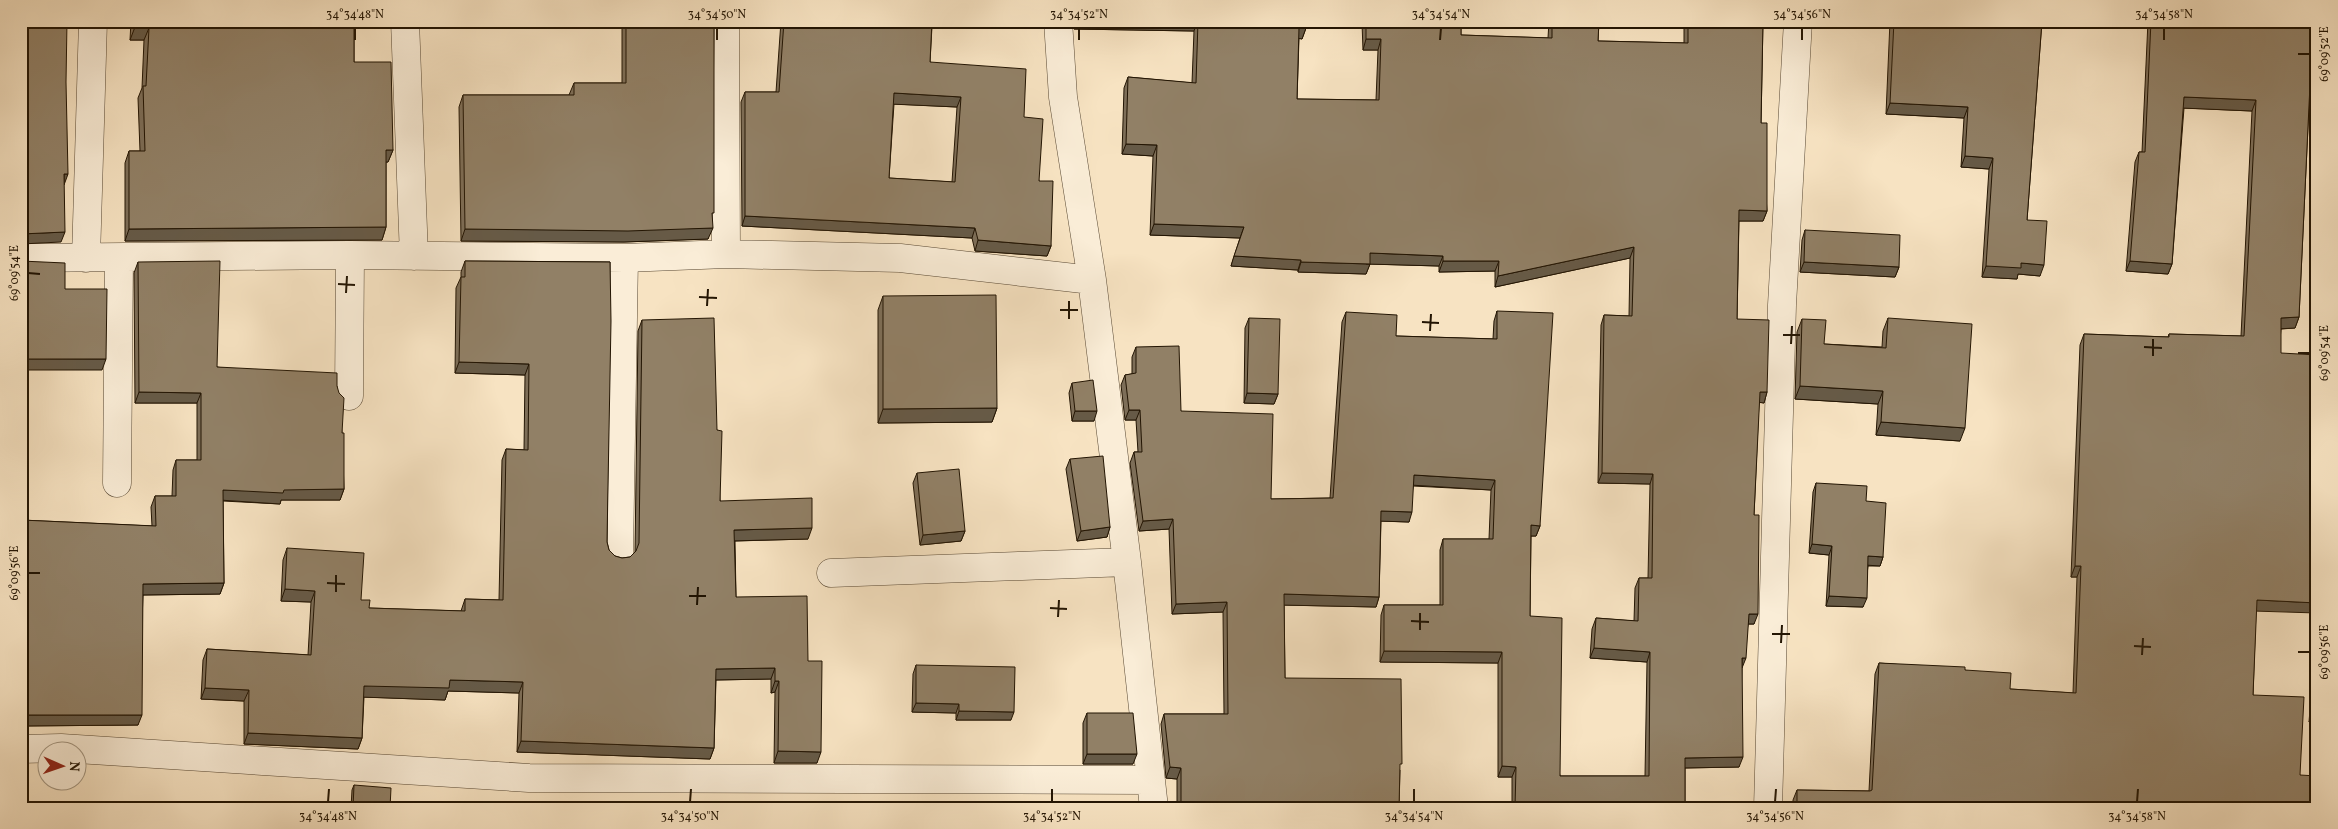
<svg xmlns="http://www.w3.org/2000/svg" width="2338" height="829" font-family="Vollkorn,serif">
  <rect width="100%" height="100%" fill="#f7e3c2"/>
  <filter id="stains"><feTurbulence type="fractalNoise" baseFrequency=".004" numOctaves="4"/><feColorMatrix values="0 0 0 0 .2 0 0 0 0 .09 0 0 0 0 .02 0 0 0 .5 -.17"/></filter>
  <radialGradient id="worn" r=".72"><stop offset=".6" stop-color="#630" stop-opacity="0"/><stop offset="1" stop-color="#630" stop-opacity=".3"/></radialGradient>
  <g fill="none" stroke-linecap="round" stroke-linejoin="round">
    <defs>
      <path id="minor" d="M405,21L414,256
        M725,21L726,254
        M1058,21L1063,97L1092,280L1127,562L1154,808
        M21,258L350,255L624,258L726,254L900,258L1092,280
        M86,258L93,21
        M349,396L350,255
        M117,483L119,258
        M619,554L624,258
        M831,573L1127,562
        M21,749L61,748L529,778L1150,780
        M1768,808L1782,305L1798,21"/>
    </defs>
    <use href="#minor" stroke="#584833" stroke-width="29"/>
    <use href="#minor" stroke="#faedd7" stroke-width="28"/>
  </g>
  <path fill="#7d6e58" stroke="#231503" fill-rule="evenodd" d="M131,21H354V62L393,150L388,162H386V227L382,240L125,241V163L129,151H140L138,98L142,88L144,40H130Z
    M622,21H714L712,219L708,239L624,242L461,241L459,107L463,95H569L574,83H622Z
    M781,21H1045L1043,28L932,26L930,62L1024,117L1039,181L1051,246L1047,256L975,251L972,238L742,226L741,102L745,92H776ZM894,104L957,107L952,182L889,178Z
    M1073,21H1461V35L1548,38L1549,21H1599L1598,41L1684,43V21H1763L1761,123L1767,211L1763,221H1739L1737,319L1767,392L1764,403L1759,402L1754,515V624H1748L1742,667L1739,767L1685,768V808H1512V777H1498V663L1380,662L1381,615L1384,605H1440V550L1443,539H1489L1491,490L1413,486L1409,522L1381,521L1379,597L1376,607L1284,605L1285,678L1400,770L1399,808H1177V779L1166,778L1161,724L1164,714H1224L1223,612L1172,614L1169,529L1139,531L1130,463L1134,452H1138L1136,420H1125L1121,385L1125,375L1132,374V357L1136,347L1181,411L1271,499L1330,498L1342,322L1346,312L1396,336L1493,339L1494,321L1497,311L1540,526L1536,536H1531L1530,616L1560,776H1645L1647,662L1590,658L1592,629L1596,618L1634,621L1635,588L1639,578H1648L1650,484L1598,483L1601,325L1604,315L1629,316L1630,258L1495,287V271L1439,272V266L1370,264L1366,274L1298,272V270L1231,266L1240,238L1150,235L1153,156L1122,154L1124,88L1128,77L1192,83L1194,31L1074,29ZM1306,22L1362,23L1363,50H1378L1376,100L1297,99L1299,38L1302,39L1306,28Z
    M1890,21H2042L2027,220L2040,276L2018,274L2017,279L1982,277L1989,169L1961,167L1964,118L1886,114Z
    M2148,21H2313L2299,317L2295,328L2281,329L2256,611L2253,695L2300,775L2317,808H1793V800L1797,790L1869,791L1875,674L1879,663L1965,670L2010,689L2073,693L2077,577H2071L2080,345L2084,334L2168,337L2169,334L2241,336L2252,111L2184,108L2172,264L2168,274L2126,271L2135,162L2139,152H2142Z
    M1805,230L1899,267L1895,277L1800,272L1802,240Z
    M465,261L610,262L607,542L609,550L615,556L622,558L630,557L635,553L638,331L642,320L717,430L720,501L808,539L735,541L736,597L808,661L817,763H774L775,692L771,693V679L716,680L714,748L710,759L517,752L519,693L448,691L445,700L364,697L362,738L358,749L244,744V701L201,699L203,660L207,649L308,655L311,602L281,601L283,560L287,548L361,600L369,608L461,611L465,599L499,600L502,460L506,449L524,450L525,375L455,373L456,288L461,277V272Z
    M138,262L217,367L337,386L342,433L344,489L340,500H281L280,504L223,501L224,583L220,594L143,595L138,725L21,726V520L152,526L151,507L155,496H172L173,470L176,460H197V403H135L134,273Z
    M883,296L997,408L992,422L878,423V310Z
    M1249,318L1278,394L1274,404L1244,403L1245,328Z
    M1888,318L1960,441L1876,435L1878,404L1795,399L1797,332L1802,319L1824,344L1882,347L1883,331Z
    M1072,383L1094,421H1072L1069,393Z
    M1070,459L1110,527L1107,537L1077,541L1066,469Z
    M917,473L965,531L961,541L920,545L913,483Z
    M1816,483L1866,501L1883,557L1880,566H1868L1863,607L1826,606L1829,555L1809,553L1813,492Z
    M2317,624V723L2309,722Z
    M916,665L1011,720H956V713L912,712L913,674Z
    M1087,713L1133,764H1083V723Z
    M354,785L390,808H351L352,790Z"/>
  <path fill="#665a47" stroke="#231503" d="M930,21H1045L1043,28L928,26Z
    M1077,21H1197L1194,31L1074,29Z
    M1303,21H1363L1362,23L1303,22Z
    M135,27L149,28L144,40H130Z
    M1299,28H1306L1302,39L1295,38Z
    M1366,39H1381L1378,50H1363Z
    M894,93L961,97L957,107L890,104Z
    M2184,97L2256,100L2252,111L2181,108Z
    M1890,103L1968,107L1964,118L1886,114Z
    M1126,144L1157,145L1153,156L1122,154Z
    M386,150H393L388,162H382Z
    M1965,156L1993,158L1989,169L1961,167Z
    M64,174H68L64,185Z
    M1739,210L1767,211L1763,221H1735Z
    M745,216L975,228L972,238L742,226Z
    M1154,224L1244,227L1240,238L1150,235Z
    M386,227L382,240L125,241L129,229Z
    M713,228L708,239L624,242L461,241L465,229Z
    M65,232L61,242L21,244V234Z
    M978,240L1051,246L1047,256L975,251Z
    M1634,247L1630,258L1495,287L1498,276Z
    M1370,253L1443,256L1439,266L1366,264Z
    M1234,256L1301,260L1298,270L1231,266Z
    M1443,261H1499L1495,271L1439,272Z
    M2130,261L2172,264L2168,274L2126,271Z
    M1301,262L1370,264L1366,274L1298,272Z
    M1804,262L1899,267L1895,277L1800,272Z
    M2021,263L2044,265L2040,276L2018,274L2017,279L1982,277L1986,266Z
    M2299,317L2295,328L2277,329L2281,318Z
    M21,359H106L102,370H21Z
    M459,362L529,364L525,375L455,373Z
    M1800,386L1883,391L1878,404L1795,399Z
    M139,392L201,393L197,403H135Z
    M1760,392H1767L1764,403L1756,402Z
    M1247,393L1278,394L1274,404L1244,403Z
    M997,408L992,422L878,423L883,409Z
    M1129,410H1140L1136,420H1125Z
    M1075,411H1097L1094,421H1072Z
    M1881,422L1965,428L1960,441L1876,435Z
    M1602,473L1653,474L1650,484L1598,483Z
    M1414,475L1495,480L1491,490L1410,485Z
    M344,489L340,500H281L280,504L219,500L223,490Z
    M1381,511L1412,512L1409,522L1377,521Z
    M1173,519L1169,529L1139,531L1143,521Z
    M1531,525L1540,526L1536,536H1528Z
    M1110,527L1107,537L1077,541L1081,531Z
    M812,528L808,539L730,541L734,530Z
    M965,531L961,541L920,545L923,535Z
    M1812,544L1832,546L1829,555L1809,553Z
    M1868,556L1883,557L1880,566L1865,565Z
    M2075,566H2081L2077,577H2071Z
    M224,583L220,594L139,595L143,584Z
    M285,589L315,591L311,602L281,601Z
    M1284,594L1379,597L1376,607L1280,605Z
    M1829,596L1867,598L1863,607L1826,606Z
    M2257,600L2317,603V613L2253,611Z
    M1227,602L1223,612L1172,614L1176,604Z
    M1749,614H1758L1754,624H1745Z
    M1594,648L1650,652L1647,662L1590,658Z
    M1384,651L1502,652L1498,663L1380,662Z
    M1742,658H1746L1742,668Z
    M775,668L771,679L712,680L716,669Z
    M450,680L523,682L519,693L448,691L445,700L360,697L364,686Z
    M775,681H779L775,692L771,693Z
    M205,688L249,690L244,701L201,699Z
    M916,703L959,704L956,713L912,712Z
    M959,711L1014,712L1011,720H956Z
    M2313,711L2317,712V723L2309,722Z
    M21,715H142L138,725L21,726Z
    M248,733L362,738L358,749L244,744Z
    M521,741L714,748L710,759L517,752Z
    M778,751L821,752L817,763H774Z
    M1087,754H1137L1133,764H1083Z
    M1743,757L1739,767L1681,768L1685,758Z
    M1502,766L1516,767L1512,777H1498Z
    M1170,767L1181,768L1177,779L1166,778Z"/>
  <path fill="#918066" stroke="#231503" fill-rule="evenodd" d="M21,21H67L66,82L68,174H64L65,232L21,234Z
    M135,21H354V62H391L393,150H386V227L129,229V151H145L143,86H146L149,28L135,27Z
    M626,21H714V213H712L713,228L628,231L465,229L463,95H574V83H626Z
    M784,21H932L930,62L1026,69L1024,117L1043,119L1039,181H1053L1051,246L978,240L975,228L745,216V92H779ZM894,93L961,97L955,182L889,178Z
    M1198,21H1306V28H1299L1297,99L1379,100L1381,39H1366V21H1461V35L1552,38V21H1599L1598,41L1688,43V21H1763L1761,123H1767V211L1739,210L1737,319L1769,320L1767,392H1760L1754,515H1759L1758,614H1749L1746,658H1742L1743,757L1685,758V808H1515L1516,767L1502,766V652L1384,651V605H1443V539H1493L1495,480L1414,475L1412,512L1381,511L1379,597L1284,594L1285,678L1401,679L1402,764H1400L1399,808H1181V768L1170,767L1164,714H1228L1227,602L1176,604L1173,519L1143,521L1134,452H1142L1140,410H1129L1125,375L1136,373V347L1179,346L1181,411L1273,414L1271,499L1333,498L1346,312L1397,315L1396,336L1497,339V311L1553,313L1540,526L1531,525L1530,616L1562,618L1560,776H1649L1650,652L1594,648L1596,618L1638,621L1639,578H1652L1653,474L1602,473L1604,315L1632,316L1634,247L1498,276L1499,261H1443V256L1370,253V264L1301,262V260L1234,256L1244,227L1154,224L1157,145L1126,144L1128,77L1196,83Z
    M1894,21H2042L2027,220L2047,221L2044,265L2021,263V268L1986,266L1993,158L1965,156L1968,107L1890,103Z
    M2151,21H2313L2299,317L2281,318V353L2317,355V603L2257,600L2253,695L2304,697L2300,775L2317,776V808H1797V790L1870,791L1872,790L1879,663L1965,667V670L2011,673L2010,689L2076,693L2081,566H2075L2084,334L2169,337V334L2244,336L2256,100L2184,97L2172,264L2130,261L2139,152H2145Z
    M1805,230L1900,235L1899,267L1804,262Z
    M21,261L65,263V289H107L106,359H21Z
    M220,261L217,367L337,373V386L339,393L344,398L342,433H344V489L284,490L283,493L223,490L224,583L143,584L142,715H21V520L156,526L155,496H176V460H201V393L139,392L138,262Z
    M465,261L610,262L611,321L607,542L609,550L615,556L622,558L630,557L636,551L639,543L642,320L714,318L717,430L722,431L720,501L812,498V528L734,530L736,597L807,596L808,661H822L821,752L778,751L779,681H775V668L716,669L714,748L521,741L523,682L450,680L449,688L364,686L362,738L248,733L249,690L205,688L207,649L311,655L315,591L285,589L287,548L364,553L361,600H370L369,608L465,611V599L503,600L506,449L528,450L529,364L459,362L461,277H465Z
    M996,295L997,408L883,409V296Z
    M1249,318L1280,319L1278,394L1247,393Z
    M1888,318L1972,324L1965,428L1881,422L1883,391L1800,386L1802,319L1826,320L1824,344L1886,348Z
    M1093,380L1097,411H1075L1072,383Z
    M1103,456L1110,527L1081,531L1070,459Z
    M959,469L965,531L923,535L917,473Z
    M1816,483L1867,486L1866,501L1886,503L1883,557L1868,556L1867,598L1829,596L1832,546L1812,544Z
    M2317,664V712L2313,711Z
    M916,665L1015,667L1014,712L959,711V704L916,703Z
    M1087,713H1133L1137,754H1087Z
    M354,785L391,788L390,808H353Z"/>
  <path fill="none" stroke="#231503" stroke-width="2" d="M355,40V28M717,40V28M1079,40V28M1440,40L1441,28M1802,40V28M2164,40V28M2298,54H2310M28,273L40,274M338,284L355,285M346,293L347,276M699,297L717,298M707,306L708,289M1060,310H1078M1069,319V301M1422,322L1439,323M1430,331L1431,314M1783,335H1800M1791,344L1792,326M2144,347L2162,348M2298,353H2310M2153,356V339M28,573H40M327,583L345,584M336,592V575M689,596H706M697,605L698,587M1050,608L1067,609M1058,617L1059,600M1411,621L1429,622M1420,630V613M1772,634H1790M1781,643L1782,625M2134,646L2151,647M2298,652H2310M2142,655L2143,638M328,802L329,789M690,802L691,789M1052,802V789M1414,802V789M1775,802L1776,789M2137,802L2138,789"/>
  <rect width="2338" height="829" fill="none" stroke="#f7e3c2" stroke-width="55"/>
  <g transform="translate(62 766) rotate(92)"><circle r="24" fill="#faedd7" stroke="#a49782"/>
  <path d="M0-4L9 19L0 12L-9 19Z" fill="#8f2418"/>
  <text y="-8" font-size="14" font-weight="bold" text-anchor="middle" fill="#231503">N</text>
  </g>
  <rect x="28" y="28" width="2282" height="774" fill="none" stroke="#231503" stroke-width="2"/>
  <g font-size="12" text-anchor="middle" fill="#231503">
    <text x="355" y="18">34°34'48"N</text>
    <text x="717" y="18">34°34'50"N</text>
    <text x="1079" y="18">34°34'52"N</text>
    <text x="1441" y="18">34°34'54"N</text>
    <text x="1802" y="18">34°34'56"N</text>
    <text x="2164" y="18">34°34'58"N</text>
    <text transform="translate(2324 54) rotate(-90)" y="4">69°09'52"E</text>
    <text transform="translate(14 273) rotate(-90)" y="4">69°09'54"E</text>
    <text transform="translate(2324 353) rotate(-90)" y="4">69°09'54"E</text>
    <text transform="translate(14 573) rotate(-90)" y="4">69°09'56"E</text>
    <text transform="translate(2324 652) rotate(-90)" y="4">69°09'56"E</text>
    <text x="328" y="820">34°34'48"N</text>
    <text x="690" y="820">34°34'50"N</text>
    <text x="1052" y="820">34°34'52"N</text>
    <text x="1414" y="820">34°34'54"N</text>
    <text x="1775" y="820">34°34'56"N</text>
    <text x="2137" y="820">34°34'58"N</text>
  </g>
  <rect width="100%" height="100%" filter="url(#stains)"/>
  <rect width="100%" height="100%" fill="url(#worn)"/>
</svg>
